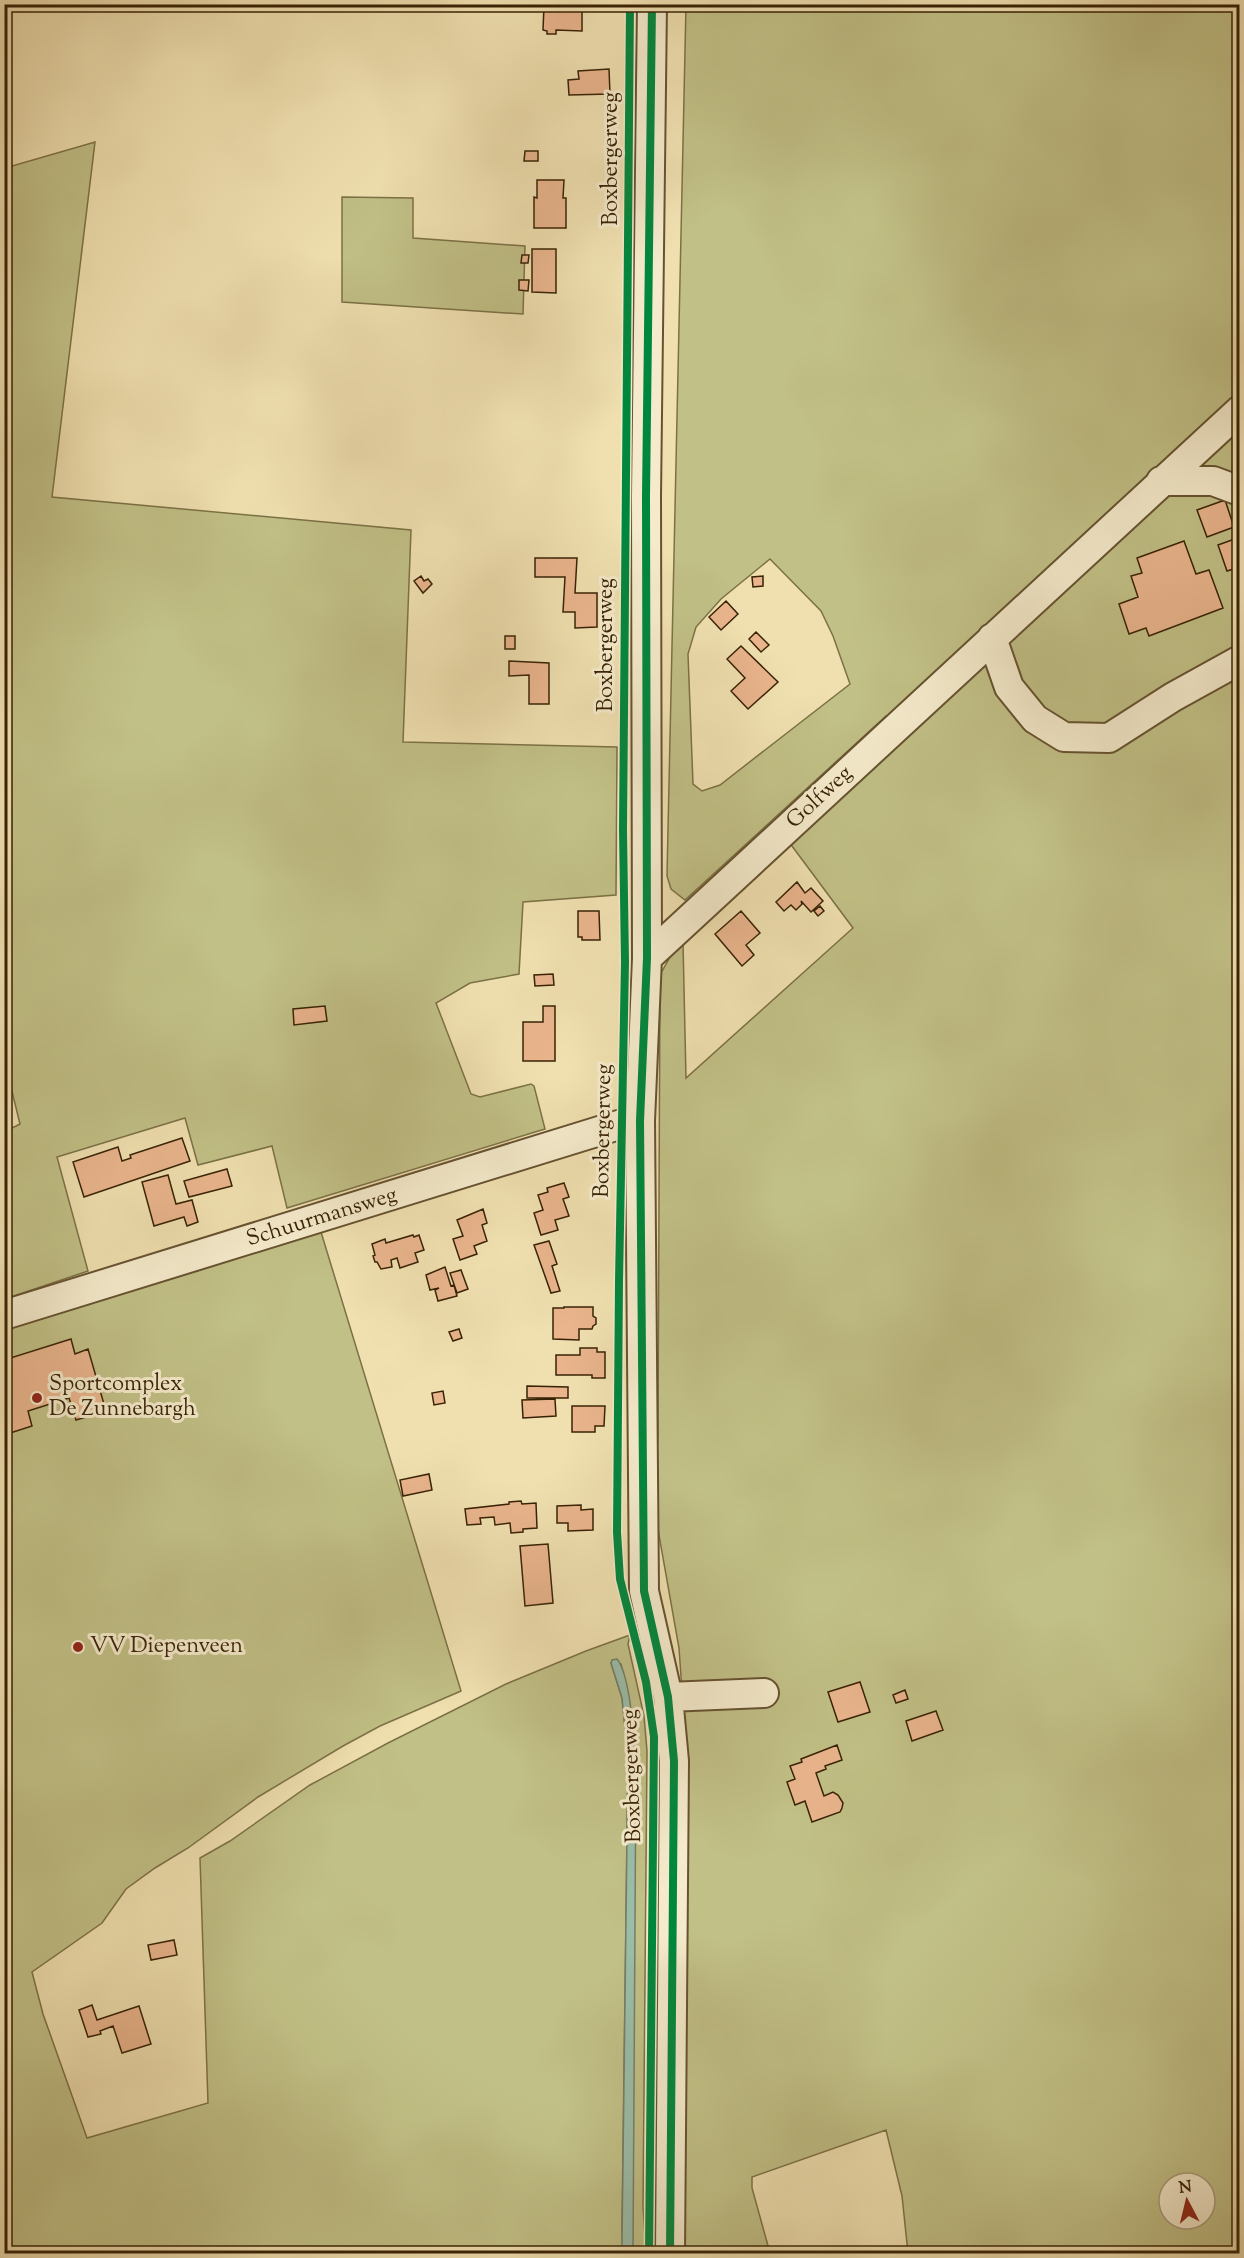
<svg xmlns="http://www.w3.org/2000/svg" width="1244" height="2258" font-family="'Sorts Mill Goudy',serif">
  <rect width="100%" height="100%" fill="#f0e0b0"/>
  <filter id="stains"><feTurbulence type="fractalNoise" baseFrequency=".00333" numOctaves="4"/><feColorMatrix values="0 0 0 0 .2 0 0 0 0 .09 0 0 0 0 .02 0 0 0 .5 -.17"/></filter>
  <radialGradient id="worn" r=".72"><stop offset=".6" stop-color="#630" stop-opacity="0"/><stop offset="1" stop-color="#630" stop-opacity=".3"/></radialGradient>
  <path fill="#c1c086" stroke="#7c7146" stroke-width="1.5" fill-rule="evenodd" d="M686,5H1239V2253H908L902,2196L886,2130L752,2177V2188L770,2253H680L682,1691L679,1648L654,1507L658,1434L660,975L670,957L683,943L686,1078L853,928L789,842L906,734L886,716L685,900L671,889L667,876ZM770,559L821,611L833,636L850,684L720,785L702,791L693,784L688,654L696,627L721,599ZM1169,2183H1205V2219H1169Z
    M95,142L52,497L411,530L403,742L617,747L616,895L523,902L519,974L470,983L436,1003L471,1094L480,1097L531,1084L534,1086L545,1129L287,1208L272,1146L198,1165L185,1118L57,1157L88,1271L5,1299L4,1132L20,1124L4,1059L5,168Z
    M342,197L413,198V238L525,246L523,314L342,302Z
    M321,1232L461,1691L380,1726L343,1746L258,1797L188,1848L155,1868L126,1889L102,1923L32,1972L43,2014L87,2138L208,2103L200,1858L230,1841L310,1785L388,1743L506,1684L586,1651L630,1635L628,1644L644,1716L647,1751L643,2207L646,2253H633L631,2218L636,1759L629,1699L621,1664L611,1663L622,1698L628,1757L622,2226L623,2253H601L604,2252L600,2247H571C382,2248 193,2254 5,2253V1330Z"/>
  <path fill="#9bbda8" stroke="#737f67" stroke-width="1.5" d="M617,1659C630,1674 634,1737 636,1759L633,2254L623,2253L622,2244L628,1757L622,1698L611,1663L612,1660Z
    M482,2247H600L603,2248L604,2252L161,2253L264,2250Z"/>
  <g fill="none" stroke-linecap="round" stroke-linejoin="round">
    <path stroke="#6a7056" stroke-width="1.5" d="M474,2254H597"/>
  </g>
  <path fill="#eab58d" stroke="#382205" stroke-width="1.5" d="M554,4L582,7V31L556,30V34H547V31L543,30L544,6Z
    M609,69L610,94L569,95L568,80L579,79L578,71Z
    M525,151H538V161H524Z
    M537,180H564L563,198H566V228H534V197L537,198Z
    M532,249H556V293L532,292Z
    M522,255H529L528,263H521Z
    M519,280H529L528,291L519,290Z
    M1225,500L1234,527L1207,537L1197,510Z
    M1240,537V567L1227,571L1218,545Z
    M1184,541L1196,574L1209,570L1223,608L1149,636L1146,628L1129,634L1119,604L1138,597L1131,576L1142,573L1137,558Z
    M535,558H577L575,593H597V627L575,628V612H563L565,577H535Z
    M421,576L424,581L428,579L432,584L423,593L414,581Z
    M763,576V586L753,587L752,577Z
    M726,601L738,614L721,630L709,617Z
    M756,632L769,645L761,652L749,639Z
    M505,636H515V649H505Z
    M741,646L778,682L748,709L731,691L745,678L727,659Z
    M509,661L549,663V704H529V675L509,676Z
    M797,882L805,893L811,888L823,901L811,912L801,901L802,904L796,910L791,905L784,911L776,902Z
    M820,906L824,911L818,916L814,911Z
    M578,911H599L600,940H582V937H578Z
    M741,911L760,933L746,945L754,955L742,966L715,934Z
    M553,974L554,985L535,986L534,975Z
    M325,1006L327,1021L294,1025L293,1009Z
    M543,1006H555V1061H523V1022H543Z
    M182,1138L190,1161L84,1197L73,1162L118,1147L122,1161L131,1158L130,1155Z
    M227,1169L232,1186L189,1197L184,1181Z
    M168,1175L176,1204L192,1200L198,1222L187,1226L184,1217L154,1226L142,1182Z
    M564,1183L569,1197L563,1199L569,1216L555,1220L558,1230L541,1235L534,1213L543,1210L538,1195L548,1192L547,1188Z
    M483,1209L487,1223L482,1225L487,1241L474,1246L477,1254L460,1260L453,1239L463,1236L457,1220Z
    M413,1235L414,1237L419,1235L424,1250L415,1253L418,1262L400,1268L397,1258L391,1260L392,1267L381,1269L377,1262H375L373,1256L375,1255L372,1244L385,1239L386,1243Z
    M549,1241L557,1264L552,1266L560,1291L551,1293L534,1245Z
    M445,1267L451,1286L454,1285L457,1296L438,1301L435,1290L439,1288L430,1290L426,1275Z
    M461,1270L468,1289L457,1293L450,1273Z
    M564,1307H593V1316L596,1318V1324L593,1326L592,1329H579V1340L553,1339V1308H564Z
    M459,1329L462,1338L453,1341L449,1332Z
    M71,1339L75,1354L88,1349L106,1411L76,1420L69,1398L28,1411L32,1426L4,1435V1360Z
    M580,1348H597V1352H605V1378H592V1375H556V1355H580Z
    M527,1386L568,1387V1398H527Z
    M443,1391L445,1403L434,1405L432,1393Z
    M555,1399L556,1416L523,1418L522,1400Z
    M572,1406H605L604,1426H595V1432H572Z
    M429,1474L432,1490L403,1496L400,1480Z
    M521,1501L522,1504L536,1503L537,1528L523,1529V1532L511,1533L510,1523L495,1525L494,1517L480,1518L481,1524L467,1525L465,1509L509,1504V1502Z
    M581,1505V1510L593,1509V1530L568,1531V1523H557V1506Z
    M548,1544L553,1603L525,1606L520,1546Z
    M860,1682L870,1712L838,1722L828,1692Z
    M905,1690L908,1699L896,1703L893,1695Z
    M936,1711L943,1730L912,1741L906,1721Z
    M837,1745L842,1760L825,1766L826,1769L816,1773L824,1796L833,1792L838,1795L843,1803L842,1808L840,1812L812,1822L805,1801L795,1805L787,1782L795,1779L790,1766L802,1762L801,1759Z
    M174,1940L177,1955L151,1960L148,1945Z
    M92,2005L97,2020L139,2006L151,2044L122,2053L113,2026L100,2031L101,2034L88,2037L79,2010Z"/>
  <g fill="none" stroke-linecap="round" stroke-linejoin="round">
    <defs>
      <path id="minor" d="M652,4L646,496L647,958L640,1121L644,1591L668,1697L674,1761L670,2254
        M1161,481H1213L1240,491
        M992,638L1009,687L1035,719L1064,737L1109,738L1173,697L1240,660
        M647,958L1240,410
        M4,1315L622,1124L640,1121
        M668,1697L764,1693"/>
    </defs>
    <use href="#minor" stroke="#665230" stroke-width="32"/>
    <use href="#minor" stroke="#f5ebcc" stroke-width="28"/>
    <defs>
      <path id="cycleway" d="M630,4L623,830L625,962L619,1281L617,1532L620,1579L646,1682L654,1737L649,2254
        M652,4L646,496L647,958L640,1121L644,1591L668,1697L674,1761L670,2254"/>
    </defs>
    <use href="#cycleway" stroke="#f5ebcc" stroke-width="11"/>
    <use href="#cycleway" stroke="#00873e" stroke-width="8"/>
  </g>
  <g fill="#8f2418" stroke="#f5ebcc" stroke-width="2">
    <circle cx="37" cy="1398" r="6"/>
    <circle cx="78" cy="1647" r="6"/>
  </g>
  <g text-anchor="middle" dominant-baseline="central" stroke-width="6" stroke-linejoin="round" paint-order="stroke">
    <g font-size="22" fill="#382205" stroke="#f5ebcc">
      <text transform="translate(612 159) rotate(-90)">Boxbergerweg</text>
      <text transform="translate(607 645) rotate(-90)">Boxbergerweg</text>
      <text transform="translate(820 798) rotate(-43)">Golfweg</text>
      <text transform="translate(604 1131) rotate(-89)">Boxbergerweg</text>
      <text transform="translate(322 1218) rotate(-17)">Schuurmansweg</text>
      <text transform="translate(633 1776) rotate(-92)">Boxbergerweg</text>
    </g>
    <g font-size="22" fill="#382205" stroke="#f5ebcc" text-anchor="start">
      <text x="49" y="1385">Sportcomplex<tspan x="49" dy="25">De Zunnebargh</tspan></text>
      <text x="90" y="1647">VV Diepenveen</text>
    </g>
  </g>
  <rect width="1244" height="2258" fill="none" stroke="#f0e0b0" stroke-width="24"/>
  <rect x="6" y="6" width="1232" height="2246" fill="none" stroke="#382205" stroke-width="3"/>
  <rect x="12" y="12" width="1220" height="2234" fill="none" stroke="#382205" stroke-width="1.5"/>
  <g transform="translate(1187 2201) rotate(353)"><circle r="28" fill="#f5ebcc" stroke="#a99b7c" stroke-width="1.5"/>
  <path d="M0-4.5L10 22L0 15L-10 22Z" fill="#8f2418"/>
  <text y="-9" font-size="16" font-weight="bold" text-anchor="middle" fill="#382205">N</text>
  </g>
  <rect width="100%" height="100%" filter="url(#stains)"/>
  <rect width="100%" height="100%" fill="url(#worn)"/>
</svg>
